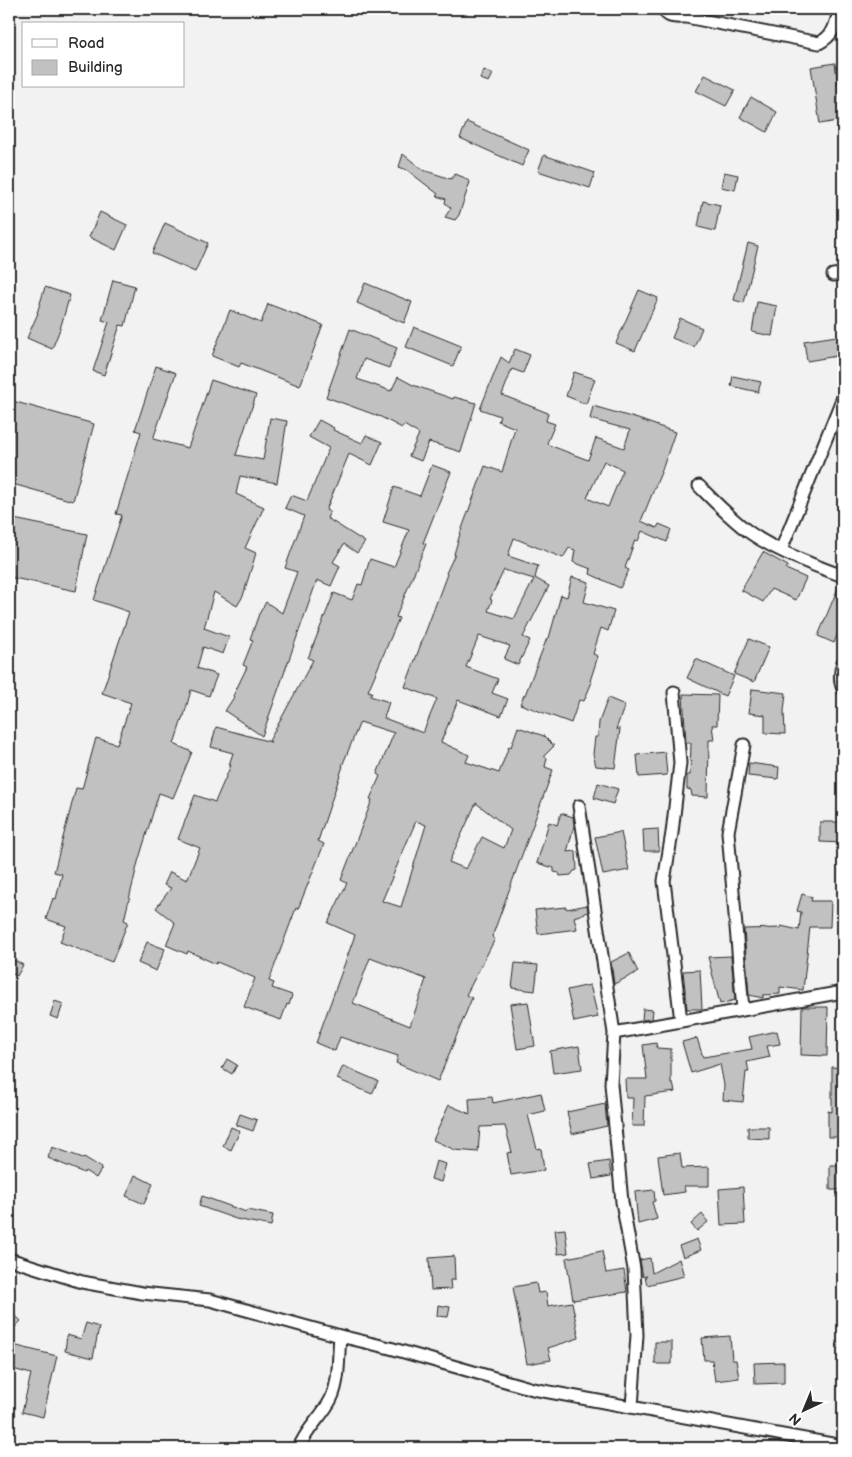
<svg xmlns="http://www.w3.org/2000/svg" width="852" height="1457" font-family="'Balsamiq Sans',sans-serif">
  <rect width="100%" height="100%" fill="#f2f2f2"/>
  <filter id="ink" filterUnits="userSpaceOnUse"><feTurbulence type="fractalNoise" baseFrequency=".02" numOctaves="2"/><feDisplacementMap in="SourceGraphic" scale="10" xChannelSelector="R" yChannelSelector="G"/><feConvolveMatrix kernelMatrix="1 2 1 2 8 2 1 2 1" color-interpolation-filters="sRGB"/></filter>
  <g filter="url(#ink)">
    <path fill="#c1c1c1" stroke="#2b2b2b" fill-rule="evenodd" d="M835,63L843,120L820,124L811,67Z
      M484,70L493,74L489,82L480,79Z
      M705,75L735,90L726,106L696,91Z
      M751,97L777,112L767,132L740,117Z
      M467,122L529,150L522,166L460,138Z
      M403,154L423,170L451,179L455,174L463,177L470,182L459,215L455,220L445,217L451,208L445,203L446,199L436,196L438,194L407,170L399,167Z
      M544,155L595,173L590,188L538,171Z
      M724,172L738,175L735,190L721,187Z
      M703,201L720,205L715,231L698,227Z
      M100,212L127,225L116,250L89,237Z
      M165,223L208,243L195,272L152,253Z
      M748,243L758,246L744,303L734,300Z
      M113,280L135,286L125,326L120,325L104,375L93,371L109,322L102,320Z
      M365,283L412,302L404,323L357,303Z
      M45,287L70,295L60,329L52,349L27,338L38,313H37Z
      M639,290L658,298L635,351L616,343Z
      M757,302L777,306L772,336L752,332Z
      M268,304L323,325L300,386L241,363L239,367L212,356L230,310L261,323Z
      M680,318L702,328L694,347L672,338Z
      M414,327L461,346L453,366L406,347Z
      M350,329L397,348L389,368L364,359L357,379L391,391L398,377L413,385L453,399L454,397L476,403L461,452L429,442L421,461L409,456L419,434L404,425L402,428L381,417L326,397Z
      M843,335V355L807,361L804,341Z
      M515,349L530,355L523,373L512,369L502,395L548,413L546,421L555,424L547,443L549,445L588,460L596,438L624,448L630,430L590,419L593,406L638,419L675,432L662,470L641,521L657,528L659,524L671,529L667,542L642,531L638,541L635,540L625,568L629,570L620,588L590,574L591,569L573,562L575,550L569,548L563,558L514,538L508,556L538,566L535,578L549,586L523,637L530,640L518,665L504,659L510,646L479,636L466,667L498,679L492,693L508,699L501,716L458,700L441,742L469,755L466,762L499,773L509,746L511,747L518,727L544,736L554,746L544,756L547,758L545,767L553,770L492,937L495,939L466,995L472,998L438,1081L396,1063L398,1056L340,1037L335,1051L316,1043L355,935L328,923L347,883L341,880L372,800L370,799L380,776L377,774L394,733L360,722L342,766H343L318,841L324,844L298,909L296,908L269,981L274,983L272,988L292,995L289,1005L287,1004L281,1020L244,1007L255,978L217,962L216,964L188,951L187,954L166,945L175,923L156,908L171,888L164,885L170,872L187,880L200,848L178,839L195,795L215,802L231,765H229L233,753L211,747L216,727L271,742L269,741L313,660L308,658L334,593L352,600L358,584L362,585L370,559L394,567L409,530L383,522L394,487L420,496L432,465L451,472L423,543L426,544L396,617L399,618L368,691L372,692L370,696L389,702L384,718L423,733L424,730L437,699L405,687L447,574L446,573L455,554H454L460,534L485,466L502,472L515,428L498,421L500,416L480,409L501,357L509,363ZM604,461L623,470L608,507L587,498ZM504,570L534,579L514,619L488,611L492,600L490,599ZM476,803L511,830L504,848L482,837L466,869L449,862ZM416,821L426,825L401,907L382,901ZM370,958L426,979L410,1026L353,1003Z
      M156,366L176,373L153,439L188,448L211,380L256,395L236,455L263,460L270,418L287,421L277,483L240,476L236,494L264,507L245,548L256,553L243,596L237,606L214,592L204,628L229,637L223,654L203,647L197,668L217,675L209,696L191,690L184,716H183L174,744L192,752L173,798L159,793L138,862L124,920L128,922L112,962L60,942L66,926L46,919L53,898L56,899L62,874L54,872L76,788L82,789L96,738L117,744L131,703L102,693L129,612L94,600L122,515L116,514L141,432L135,430Z
      M574,372L595,379L586,404L566,396Z
      M733,376L761,382L758,392L731,386Z
      M9,400L94,424L73,501L9,483Z
      M319,420L334,428L333,430L362,443L366,435L382,442L372,465L349,454L326,510L330,512L327,518L365,542L357,553L344,544L333,562L340,566L331,586L317,580L262,736L225,711L234,697L233,696L247,667L243,665L253,640L250,639L259,614L266,602L282,613L297,572L285,568L304,516L285,508L291,495L307,501L329,448L309,437Z
      M9,518L87,534L76,591L9,577Z
      M763,552L788,566L786,569L806,578L796,600L771,589L763,602L741,590Z
      M572,577L589,582L584,602L614,611L608,631L601,628L593,654L598,656L590,681L592,682L584,701L579,700L571,723L520,704L524,695H525L547,638H549L561,595L567,597Z
      M840,583H843V620L834,643L818,636Z
      M749,639L769,647L754,682L734,674Z
      M696,659L734,676L725,696L687,678Z
      M752,689L786,693L784,711L785,734L765,733V715L749,713Z
      M683,694L718,695L717,725H712L714,740H709L708,797L692,796L691,790L687,789V775H690L691,743H686Z
      M608,698L625,705L616,729H620L615,768L596,766L593,754L595,737H598L599,722Z
      M665,752L667,775L639,777L637,755Z
      M749,763L779,767L778,779L748,776Z
      M598,783L618,789L613,804L594,798Z
      M561,813L573,817L574,826L567,852L576,851L577,870L574,871L571,875L560,876L559,873L554,872V868L537,863L549,822L557,825Z
      M820,822H843V843L820,842Z
      M658,829L659,851H644L643,830Z
      M621,832L629,870L603,875L595,837Z
      M802,894L812,897L811,901H831L830,927H810L803,990L780,987V994L763,995V998L749,995L744,929L781,928V926L799,930L801,912L797,911Z
      M587,905L588,912L574,917L577,929L538,934L535,910L566,907L567,909Z
      M147,942L165,949L156,971L138,963Z
      M629,953L638,972L614,984L611,962Z
      M731,956L735,1000L720,1004L708,957Z
      M14,960L23,965L17,976L9,972Z
      M515,963L538,965L535,991L512,988Z
      M700,970L702,1009H687L683,971Z
      M590,985L598,1017L574,1022L567,990Z
      M55,1001L63,1004L58,1019L50,1016Z
      M528,1002L535,1046L517,1049L510,1004Z
      M802,1007H828L827,1056L801,1055Z
      M643,1009L653,1010L652,1019L642,1020Z
      M777,1031L780,1044L767,1046L770,1057L747,1062L749,1072H746L743,1102L723,1100L724,1085L720,1064L691,1073L682,1042L697,1038L703,1057L752,1049L749,1037Z
      M656,1043L657,1048L671,1049V1083H673L675,1092L645,1096L644,1126H632L633,1098H626L625,1079H647L643,1045Z
      M579,1046L582,1069L553,1073L550,1051Z
      M227,1059L237,1065L232,1074L222,1068Z
      M343,1066L378,1081L372,1094L337,1079Z
      M832,1067L843,1068V1137H828V1111L832,1112Z
      M541,1093L545,1111L528,1115L537,1149L541,1148L544,1170L511,1175L507,1153L512,1152L505,1126L480,1127L478,1152L455,1150L433,1140L449,1105L470,1114L469,1099L492,1097L493,1103Z
      M605,1104L607,1126L572,1134L567,1112Z
      M240,1114L257,1120L253,1131L236,1125Z
      M231,1127L240,1131L231,1150L223,1146Z
      M748,1127H769V1139L748,1138Z
      M52,1147L83,1158L84,1157L102,1168L96,1178L85,1171L84,1173L48,1158Z
      M680,1153L682,1168L709,1167V1186H684L685,1192L663,1195L658,1156Z
      M436,1161L446,1164L441,1182L431,1179Z
      M609,1161L611,1176L593,1179L590,1164Z
      M830,1165H843V1190H830Z
      M135,1175L153,1184L144,1204L126,1196Z
      M743,1187L745,1224L721,1225L719,1189Z
      M654,1190L655,1201L652,1202L657,1219L638,1224L635,1192Z
      M202,1196L246,1212L247,1210L273,1215L271,1226L236,1219L199,1206Z
      M702,1214L708,1222L697,1231L691,1224Z
      M565,1229L568,1253L558,1254L555,1230Z
      M697,1239L701,1250L683,1257L679,1246Z
      M602,1251L606,1273L624,1270L627,1292L573,1300L566,1258Z
      M454,1256L455,1280H450L451,1289L431,1290L429,1258Z
      M650,1258L652,1273L679,1259L684,1276L647,1285L645,1277L647,1276L643,1277L640,1260Z
      M536,1283L538,1293L546,1292L548,1306L572,1302L579,1338L548,1348L551,1360L527,1364L513,1287Z
      M438,1305L450,1307L448,1317L437,1316Z
      M9,1309L21,1321L9,1333Z
      M86,1323L99,1327L93,1358L65,1351L67,1335L81,1339Z
      M730,1336L732,1360H736L739,1378L715,1381L712,1360H704L702,1338Z
      M655,1342H672V1364H655Z
      M9,1344L57,1356L43,1417L22,1412L31,1374L9,1368Z
      M784,1362V1383L755,1384L754,1363Z"/>
    <g fill="none" stroke-linecap="round" stroke-linejoin="round">
      <defs>
        <path id="minor" d="M663,9C668,19 676,17 686,17L819,43C835,35 835,24 840,9
          M833,275L843,274
          M699,486C715,502 731,519 749,532C774,550 815,566 843,576
          M781,550L843,397
          M843,662C840,671 839,680 843,689
          M674,692L680,763L672,833L664,881L681,1021
          M579,806L614,1033
          M743,1010L728,832L744,745
          M9,1259L82,1282L142,1293L210,1300L340,1336L390,1348L533,1389L843,1446
          M632,1407L637,1335L634,1269L622,1202L611,1084L614,1033L843,992
          M299,1448C306,1429 322,1417 331,1399C340,1381 338,1356 340,1336"/>
      </defs>
      <use href="#minor" stroke="#2b2b2b" stroke-width="15"/>
      <use href="#minor" stroke="#fff" stroke-width="11"/>
    </g>
  </g>
  <rect width="852" height="1457" fill="none" stroke="#fff" stroke-width="30"/>
  <rect x="15" y="15" width="822" height="1427" fill="none" stroke="#2b2b2b" stroke-width="2" filter="url(#ink)"/>
  <rect x="22" y="22" width="162" height="65" fill="#ffffff" stroke="#aaaaaa"/>
  <rect x="32" y="39" width="25" height="8" fill="#ffffff" stroke="#aaaaaa"/>
  <text x="68" y="48" font-size="15" fill="#2b2b2b">Road</text>
  <rect x="32" y="60" width="25" height="15" fill="#c1c1c1" stroke="#aaaaaa"/>
  <text x="68" y="72" font-size="15" fill="#2b2b2b">Building</text>
  <g transform="translate(804 1410) rotate(224)" stroke="#ffffff" stroke-width="4" paint-order="stroke">
  <path d="M0-4L9 19L0 12L-9 19Z" fill="#2b2b2b"/>
  <text y="-8" font-size="14" font-weight="bold" text-anchor="middle" fill="#2b2b2b">N</text>
  </g>
</svg>
